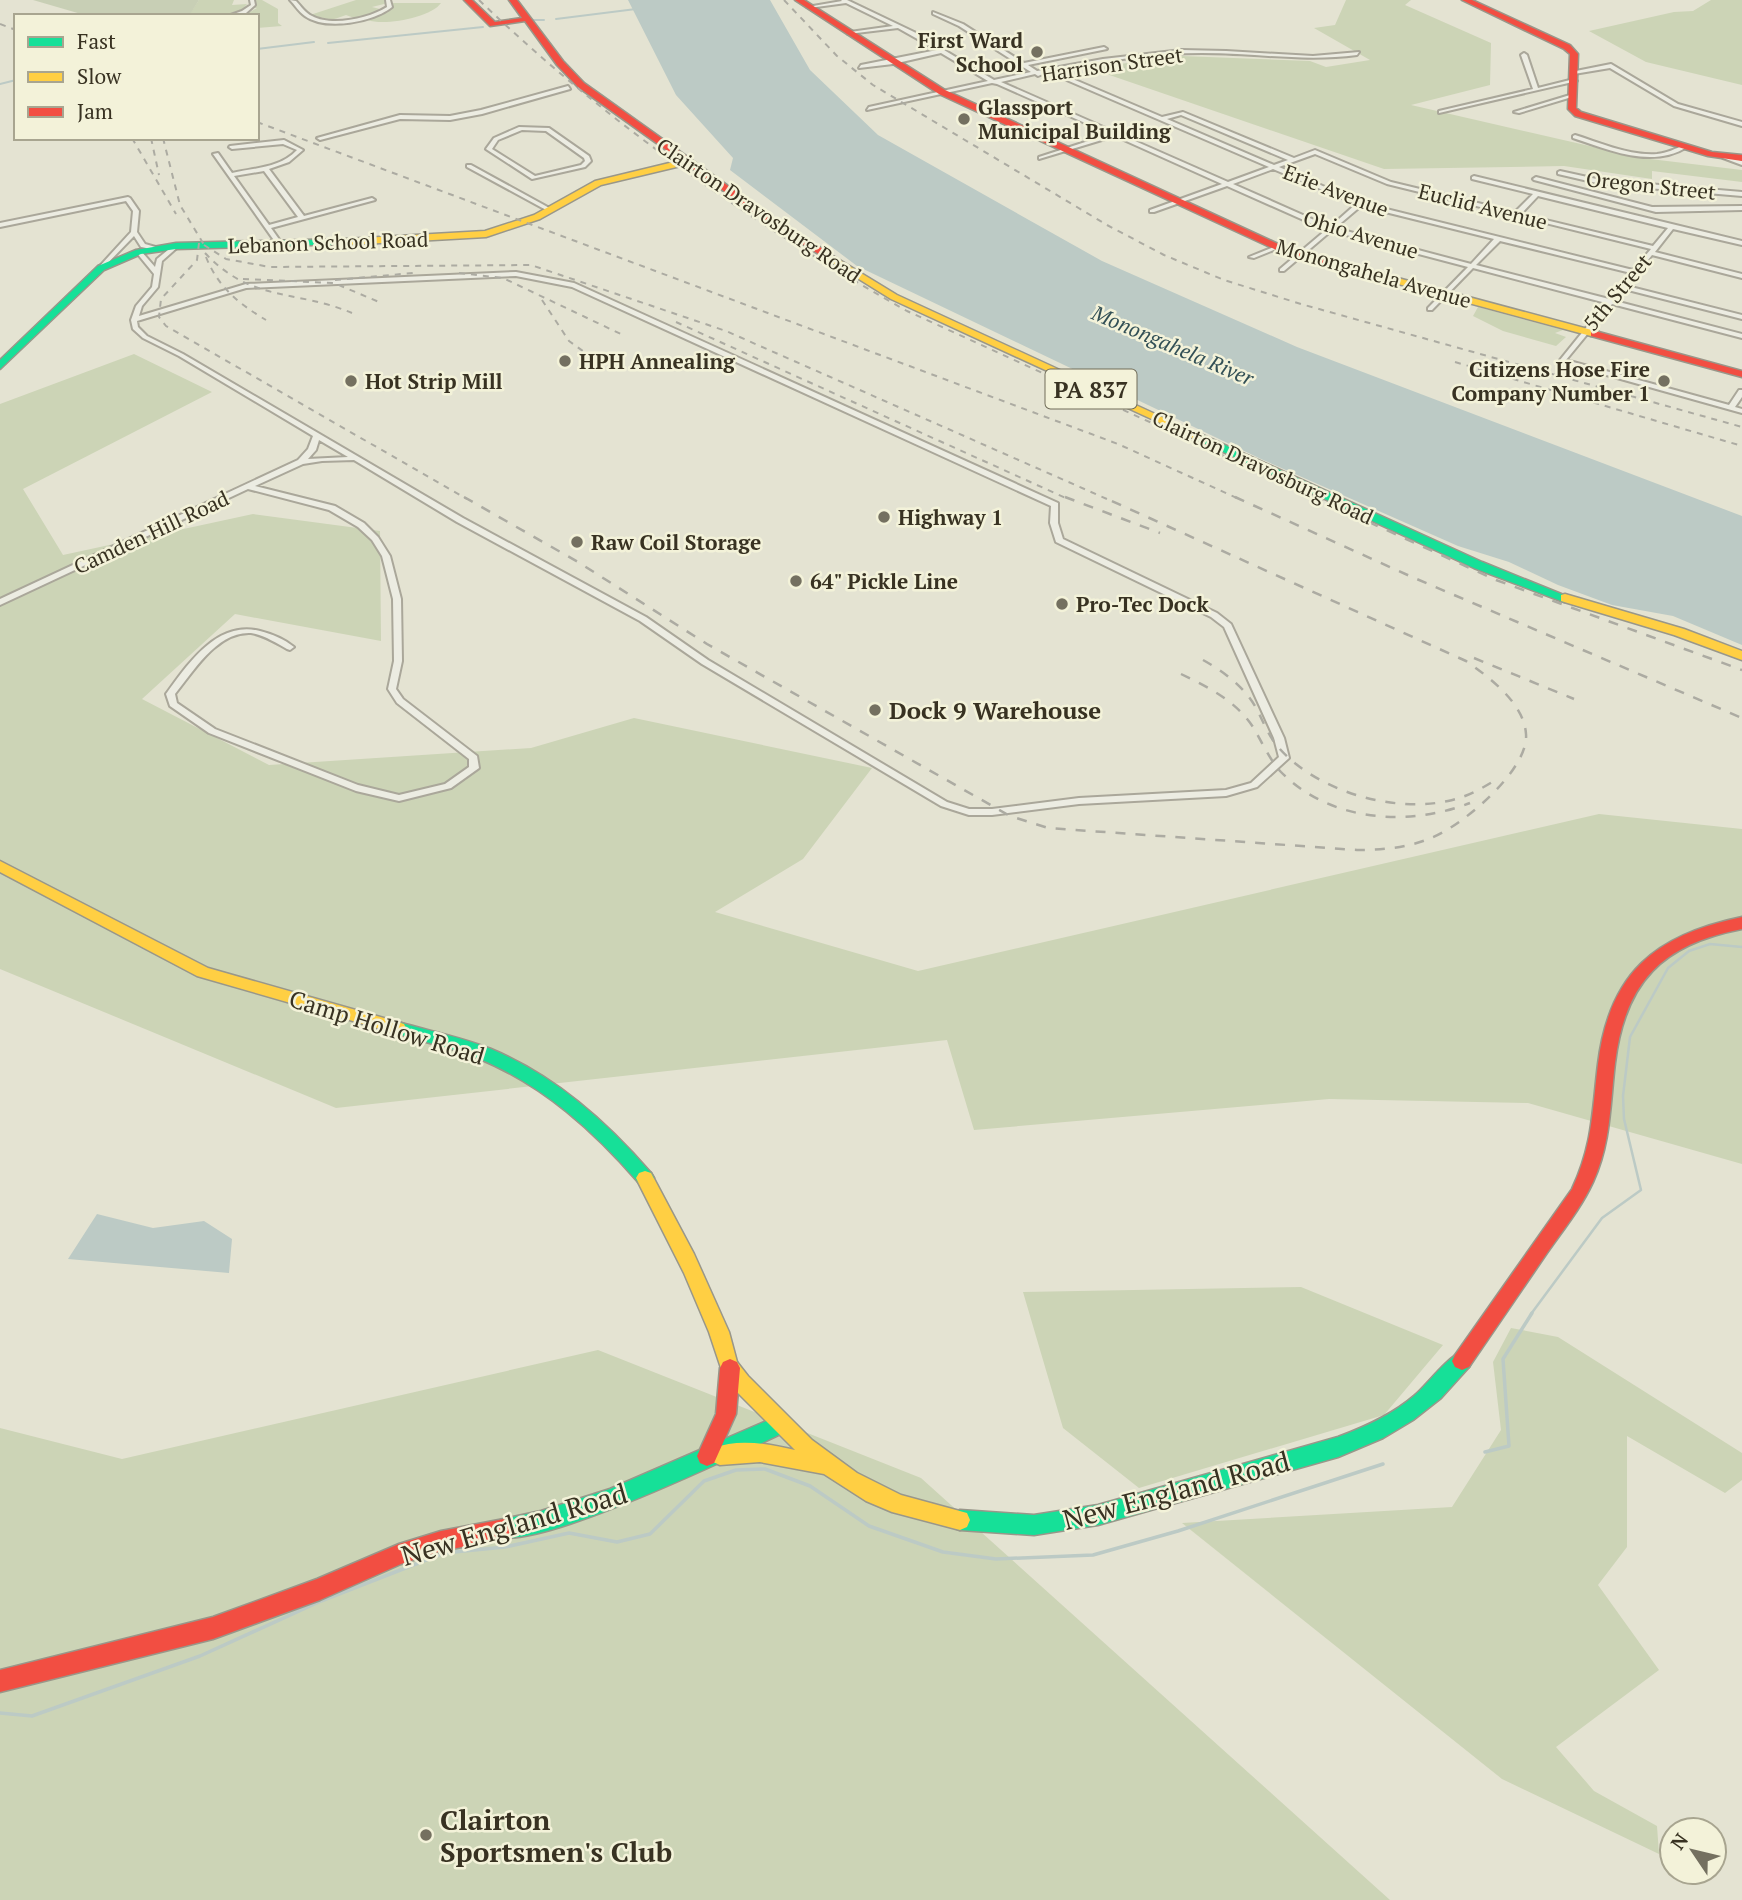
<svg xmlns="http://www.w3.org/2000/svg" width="1742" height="1900" font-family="'PT Serif',serif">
  <rect width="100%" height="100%" fill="#e4e3d2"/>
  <path fill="#ccd4b6" d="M199,0H234L232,5L247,4C236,20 206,15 189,15Z
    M254,0H262L278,9V23L282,26L257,28V16H243L257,8H254Z
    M356,0H384L388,3L372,7L384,10L357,19L346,15L332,20L310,15Z
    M1346,0H1411L1405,5L1491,43L1490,85L1411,105L1642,158L1742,170V182L1652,171V179L1564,166L1384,169L1089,68L1182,56L1310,61L1326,67L1370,60L1314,28L1335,25Z
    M1711,0H1742V85L1646,62L1589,31L1674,12L1693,11Z
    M393,3H441C431,18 383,26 368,20L388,12Z
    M1478,307L1563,330L1555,333L1566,337L1556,346L1503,331L1473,316Z
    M134,354L212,392L23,489L63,555L253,514L380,531L381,641L235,614L142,699L269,765L531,748L634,718L872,768L803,859L715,912L918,971L1599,814L1742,829V1164L1528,1103L1329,1099L974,1130L947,1040L336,1108L0,969V404Z
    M1301,1287L1443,1345L1384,1415L1139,1488L1063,1428L1023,1292Z
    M1511,1328L1558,1337L1742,1453V1480L1725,1493L1627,1436V1547L1598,1585L1659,1670L1556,1747L1594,1791L1657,1826L1659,1854L1502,1779L1182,1523L1452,1507L1501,1430L1493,1362Z
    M598,1350L921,1478L1390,1900H0V1428L122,1459Z"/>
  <path fill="#c8cfb5" d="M33,0H199L189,16H88Z"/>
  <path fill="#bccac5" d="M628,0H770L810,70L878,135L1102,261L1297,347L1742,516V645L1673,616L1612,605L1558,585L1509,562L1458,546L1261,459L857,266L730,170L733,158L676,95Z
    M97,1214L153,1228L204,1221L232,1239L229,1273L68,1259Z"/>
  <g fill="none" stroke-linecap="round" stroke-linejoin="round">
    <path stroke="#bccac5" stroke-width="2" d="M556,19L636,9
      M533,20H544
      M328,43L483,27
      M257,49L314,42
      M0,84L16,80"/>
    <path stroke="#bccac5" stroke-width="2.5" d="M1531,1314L1602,1218L1641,1190L1624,1119L1623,1096L1630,1037L1668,968L1689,951L1710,944L1742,947"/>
    <path stroke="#bccac5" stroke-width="3.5" d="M1485,1452L1509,1446L1503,1359L1532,1313
      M0,1713L32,1716L200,1656L321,1601L444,1553L505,1547L569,1533L617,1542L650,1534L704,1481L736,1470L765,1469L810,1486L869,1526L943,1552L996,1559L1093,1555L1178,1531L1383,1464"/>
    <defs>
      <path id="street" d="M250,0H254L255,5L246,13L228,16L242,11L251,5Z
        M290,0L296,1C301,6 305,13 312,16C332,27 370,18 387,7L386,0H390L392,7C374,22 326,31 305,16C299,12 295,5 290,0Z
        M841,0H847L914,32L994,80L1031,72L959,26L933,14V12L963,24L1024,63L1104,47L1107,49L1028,65L1037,71L1103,59L1182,50L1226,51L1313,56L1359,52L1357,55C1304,62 1255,53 1202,53C1153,53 1102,61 1054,71L1162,117L1183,112L1294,158L1315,150L1391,182L1515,212L1533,194L1472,179V177L1474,176L1742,241V245L1673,229L1655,252L1742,274V278L1652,255L1627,286L1742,315V319L1624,289L1615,301L1742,334V338L1612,304L1566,360L1729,405L1739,390H1742V397L1735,407L1742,409V413L1560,362V360L1606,303L1473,268L1432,310H1428V308L1468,267L1331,231L1284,271H1280V269L1326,230L1227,186L1154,212H1150V210L1222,184L1115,136L1039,159V157L1110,134L997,84L992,83L867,110L869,107L988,81L941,53L893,64L859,68L861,65L937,50L898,28L848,34L850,32L893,26L846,3L809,8L807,7L842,1ZM1048,72L1269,167L1228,182L1001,82L1035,74L1038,76ZM1181,115L1288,160L1274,165L1167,119ZM1315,154L1387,184L1651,249L1633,270L1362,203L1279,167ZM1273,169L1356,204L1330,227L1233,184ZM1538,196L1668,228L1653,246L1521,214ZM1361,206L1494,239L1471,264L1335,228ZM1500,241L1631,273L1609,299L1476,265Z
        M1524,53L1527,55L1538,88L1574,79L1577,81L1439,113V111L1533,89L1521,55Z
        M1611,64L1678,104L1742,122V126L1674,106L1610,68L1574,74L1571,72Z
        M568,86L570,89L482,114L450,120L400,119L320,140L317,138L400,115L450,116L481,110Z
        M1570,95L1575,96L1519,113L1514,112Z
        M519,127L549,128L589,156L591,161L585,167L532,179L486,149L494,138ZM522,130L546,131L584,158L585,161L581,165L535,176L492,149L498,140Z
        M1575,135C1601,143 1629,156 1657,154C1667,153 1675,149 1684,145L1687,147C1652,169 1609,150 1573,138V136Z
        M284,140L303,150L289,162L269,169L304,216L372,198L375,200L271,228L283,245L278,246L213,154L218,153L232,173C254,168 280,168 297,150L283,144L232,149L229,147L230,146ZM264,171L298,217L269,225L234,176Z
        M1725,155L1742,161V165L1723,158V156Z
        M467,165H471L553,210L548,211L467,167Z
        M1560,171L1601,180L1742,192V196L1601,184L1558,174V172Z
        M1536,177L1652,207L1742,206V210L1656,212L1534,180L1533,179Z
        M128,197L130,198L139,211L137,232L145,244L159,248L156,250L141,247L134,236L101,270L99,269V267L131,232L133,211L126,201L0,227V223Z
        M174,245L179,246L162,261L158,287L142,306L139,316L246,284L516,272L574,283L1058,503V523L1063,539L1217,613L1231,624L1284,738L1289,758L1257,787L1226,796L1079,804L992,815H969L941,806L702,664L640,621L457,522L354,460L322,461L303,464L255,486L335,506L364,523L378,537L390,556L401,599L402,661L396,689L403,699L477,756L479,768L451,788L399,801L356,791L209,733L170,706L166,694C188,664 217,620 260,631C272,634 284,639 294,647L290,650L287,649C276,643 264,635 251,633C217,631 193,672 175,694L177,703L215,729L358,785L399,795L445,784L469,767V759L397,703L388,689L394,661L393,599L382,556L372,540L358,527L329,510L248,489L0,605V599L298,460L308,449L313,436L179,356L143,338L133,329L131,320L136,306L152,287L154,274L136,252L141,251L155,267L157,259ZM516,276L572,287L1051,506L1050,523L1056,542L1211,617L1224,627L1274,738L1279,757L1251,783L1226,790L1079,798L992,809H969L947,802L708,660L646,617L463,518L183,354L147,336L138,327L137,321L246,288ZM319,440L348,457L308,459L316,450Z
        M1276,246L1281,247L1254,258L1249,257Z"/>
      <path id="fast" d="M345,239L350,242L348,244L176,249L141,254L104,270L0,369V360L98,266L136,250L176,243Z
        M1195,435H1203L1482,562L1571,598L1565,602L1561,601L1474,568L1195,439Z
        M398,1022C429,1031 461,1037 491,1049C555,1076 606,1121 651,1173L654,1178L651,1183L645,1185L639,1183C594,1131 544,1086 480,1059C452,1047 421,1042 392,1032L390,1028L392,1024Z
        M1462,1352L1469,1355L1472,1361L1469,1367L1441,1398L1413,1420L1383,1438L1338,1457L1098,1525L1034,1535L960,1530L953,1527L950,1520L953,1513L960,1510L1034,1515L1098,1505L1338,1437C1365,1427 1392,1415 1414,1396C1428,1384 1446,1358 1462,1352Z
        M778,1416L785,1418L788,1425L785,1432C740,1453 536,1552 497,1536L493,1529L497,1522L504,1519L541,1511L610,1489Z"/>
      <path id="slow" d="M686,159L690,162L689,164L601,185L540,219L486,237L345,245L340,242L345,239L485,231L534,215L595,181Z
        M828,253L897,295L1205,437L1195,439L891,299L825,258L823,256Z
        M1327,259L1599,332L1600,334L1591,336L1324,264V260Z
        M1565,594L1684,629L1742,651V660L1674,635L1561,601V595Z
        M0,861L208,968L398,1022L404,1024L406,1028L404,1032L398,1034L197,976L0,872Z
        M645,1171L651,1173L694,1254L729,1332L737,1362L748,1376L812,1440L857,1473L901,1495L967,1513L970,1520L967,1527L960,1530L892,1512L866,1501L824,1474L760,1462L720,1465L713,1462L710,1455L713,1448C739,1438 769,1444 795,1450L734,1389L723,1374L709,1332L684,1273L636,1178L639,1173Z"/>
      <path id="jam" d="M464,0H472L495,22L522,18L509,0H517L563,61L584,83L773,218L831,254V258H825L767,222L578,87L557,65L525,21L490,26Z
        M795,0H804L945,90L1289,249L1332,262L1327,265L1283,253L939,94Z
        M1462,0H1472L1570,45L1578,54L1576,108L1581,112L1712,152L1742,155V161L1708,156L1575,116L1568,109L1570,54L1564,49Z
        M1595,331L1742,371V377L1591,336V332Z
        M1742,917V929C1663,944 1625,981 1615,1063C1610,1104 1611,1143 1593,1182C1581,1208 1563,1230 1547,1253C1521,1291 1495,1329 1469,1367L1462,1370L1455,1367L1452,1361L1455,1355L1572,1189C1593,1144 1592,1112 1598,1064C1609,973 1655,935 1742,917Z
        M730,1359L737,1362L740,1368L736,1414L714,1463L707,1466L700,1463L697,1456L716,1414L720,1368L723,1362Z
        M504,1519L511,1522L515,1529L511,1536L504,1539L441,1551L401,1564L320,1600L213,1639L0,1692V1670L213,1617L317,1579L399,1544L441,1531Z"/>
    </defs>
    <use href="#street" stroke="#aaa79a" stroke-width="4"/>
    <use href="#fast" stroke="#99978a" stroke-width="3"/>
    <use href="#slow" stroke="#99978a" stroke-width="3"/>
    <use href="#jam" stroke="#99978a" stroke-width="3"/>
    <use href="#street" fill="#ecece2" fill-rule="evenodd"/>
    <use href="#fast" fill="#16e098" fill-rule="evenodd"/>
    <use href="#slow" fill="#ffcf43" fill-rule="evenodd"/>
    <use href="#jam" fill="#f24e42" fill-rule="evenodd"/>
    <path stroke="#acaba2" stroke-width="2" stroke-dasharray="6 6" stroke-linecap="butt" d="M479,0C608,124 751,223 907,311L1318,499
      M784,0L837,56L873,85L1107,225L1164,255L1224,280L1301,304L1742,427
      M0,24L16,30
      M257,122L1118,444L1239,499
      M132,138L176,214
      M151,138L159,175
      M163,138L180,205L206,248
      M199,243L197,260L161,299L159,317L166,326L467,499
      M204,245L226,259L270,267L531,265L726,331L1107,499
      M205,253C252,303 295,289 352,313
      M206,257C218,287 239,304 266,320
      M459,273L503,278L625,336
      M243,279L334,283L379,302
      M335,280L413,273
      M542,300L569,341L587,354
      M676,322L1068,499
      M1455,362L1742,446"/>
    <path stroke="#acaba2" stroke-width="2.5" stroke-dasharray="10 10" stroke-linecap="butt" d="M464,497L578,562L707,644L1010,816L1048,828L1357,850C1382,850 1407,848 1431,838C1462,826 1529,770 1526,734C1524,703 1489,677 1466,661L1103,497
      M1065,497L1160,533
      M1235,497L1412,577L1742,718
      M1314,497L1496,580L1742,670
      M1474,658L1574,699
      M1203,660C1223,671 1243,686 1255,706C1263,720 1268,736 1279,748C1317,791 1392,813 1448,801C1467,797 1481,789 1497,779
      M1181,674C1208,687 1236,701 1253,727C1262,742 1269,759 1281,772C1330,822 1408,827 1470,803"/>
  </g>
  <g fill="#747060" stroke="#f3f2d9" stroke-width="2.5">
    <circle cx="1037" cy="52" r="7"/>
    <circle cx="964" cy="119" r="7"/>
    <circle cx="565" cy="361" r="7"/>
    <circle cx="351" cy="381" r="7"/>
    <circle cx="1664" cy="381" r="7"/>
    <circle cx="884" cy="517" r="7"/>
    <circle cx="577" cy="542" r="7"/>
    <circle cx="796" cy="581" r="7"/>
    <circle cx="1062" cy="604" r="7"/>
    <circle cx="875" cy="710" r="7"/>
    <circle cx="426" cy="1835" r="7"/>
  </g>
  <g text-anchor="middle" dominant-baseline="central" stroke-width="5" stroke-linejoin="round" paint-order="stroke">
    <g font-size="21" font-weight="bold" fill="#383222" stroke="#f3f2d9" text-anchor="start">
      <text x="1023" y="40" text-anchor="end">First Ward<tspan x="1023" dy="24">School</tspan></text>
      <text x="978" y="107">Glassport<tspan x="978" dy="24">Municipal Building</tspan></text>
      <text x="579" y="361">HPH Annealing</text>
      <text x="1650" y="369" text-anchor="end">Citizens Hose Fire<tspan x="1650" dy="24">Company Number 1</tspan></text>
      <text x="365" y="381">Hot Strip Mill</text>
      <text x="898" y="517">Highway 1</text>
      <text x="591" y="542">Raw Coil Storage</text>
      <text x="810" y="581">64" Pickle Line</text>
      <text x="1076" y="604">Pro-Tec Dock</text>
    </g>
    <g font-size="21" fill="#383222" stroke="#f3f2d9">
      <text transform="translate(1112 64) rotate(-8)">Harrison Street</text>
      <text transform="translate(1651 185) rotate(6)">Oregon Street</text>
      <text transform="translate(1336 190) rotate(21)">Erie Avenue</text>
      <text transform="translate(1483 206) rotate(14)">Euclid Avenue</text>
      <text transform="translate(759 210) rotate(34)">Clairton Dravosburg Road</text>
      <text transform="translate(1361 234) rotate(17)">Ohio Avenue</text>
      <text transform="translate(328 242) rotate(-2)">Lebanon School Road</text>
      <text transform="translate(1374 273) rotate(16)">Monongahela Avenue</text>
      <text transform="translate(1617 292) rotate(-50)">5th Street</text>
      <text transform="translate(1263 467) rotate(25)">Clairton Dravosburg Road</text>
      <text transform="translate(151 532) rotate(-25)">Camden Hill Road</text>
    </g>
    <g font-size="21" font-style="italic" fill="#335056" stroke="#f3f2d9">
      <text transform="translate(1173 345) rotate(23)">Monongahela River</text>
    </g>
    <rect fill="#f3f2d9" stroke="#706c59" stroke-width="2" x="1045.5" y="369.5" width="91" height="39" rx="5"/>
    <g font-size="23" font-weight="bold" fill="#383222">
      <text x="1091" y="389">PA 837</text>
    </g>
    <g font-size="24" font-weight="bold" fill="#383222" stroke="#f3f2d9" text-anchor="start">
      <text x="889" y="710">Dock 9 Warehouse</text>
    </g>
    <g font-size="24" fill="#383222" stroke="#f3f2d9">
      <text transform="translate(387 1027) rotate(17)">Camp Hollow Road</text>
    </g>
    <g font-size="28" fill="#383222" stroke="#f3f2d9">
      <text transform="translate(1176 1490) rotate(-15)">New England Road</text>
      <text transform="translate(514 1524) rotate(-16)">New England Road</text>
    </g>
    <g font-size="28" font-weight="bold" fill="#383222" stroke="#f3f2d9" text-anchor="start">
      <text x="440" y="1819">Clairton<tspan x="440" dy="32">Sportsmen's Club</tspan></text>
    </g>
  </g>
  <rect x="14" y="14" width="245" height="126" fill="#f3f2d9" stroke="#a8a590" stroke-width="2"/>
  <rect x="28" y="37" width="35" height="10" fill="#16e098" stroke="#a8a590" stroke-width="2"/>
  <text x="77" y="49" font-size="21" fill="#383222">Fast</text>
  <rect x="28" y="72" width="35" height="10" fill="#ffcf43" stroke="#a8a590" stroke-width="2"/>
  <text x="77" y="84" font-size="21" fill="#383222">Slow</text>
  <rect x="28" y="107" width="35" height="10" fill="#f24e42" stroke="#a8a590" stroke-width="2"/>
  <text x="77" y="119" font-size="21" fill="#383222">Jam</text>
  <g transform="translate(1693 1851) rotate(305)"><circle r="33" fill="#f3f2d9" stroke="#a8a590" stroke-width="2"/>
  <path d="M0-5L12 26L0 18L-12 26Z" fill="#747060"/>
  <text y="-10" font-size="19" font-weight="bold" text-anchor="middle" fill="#383222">N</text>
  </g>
</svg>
